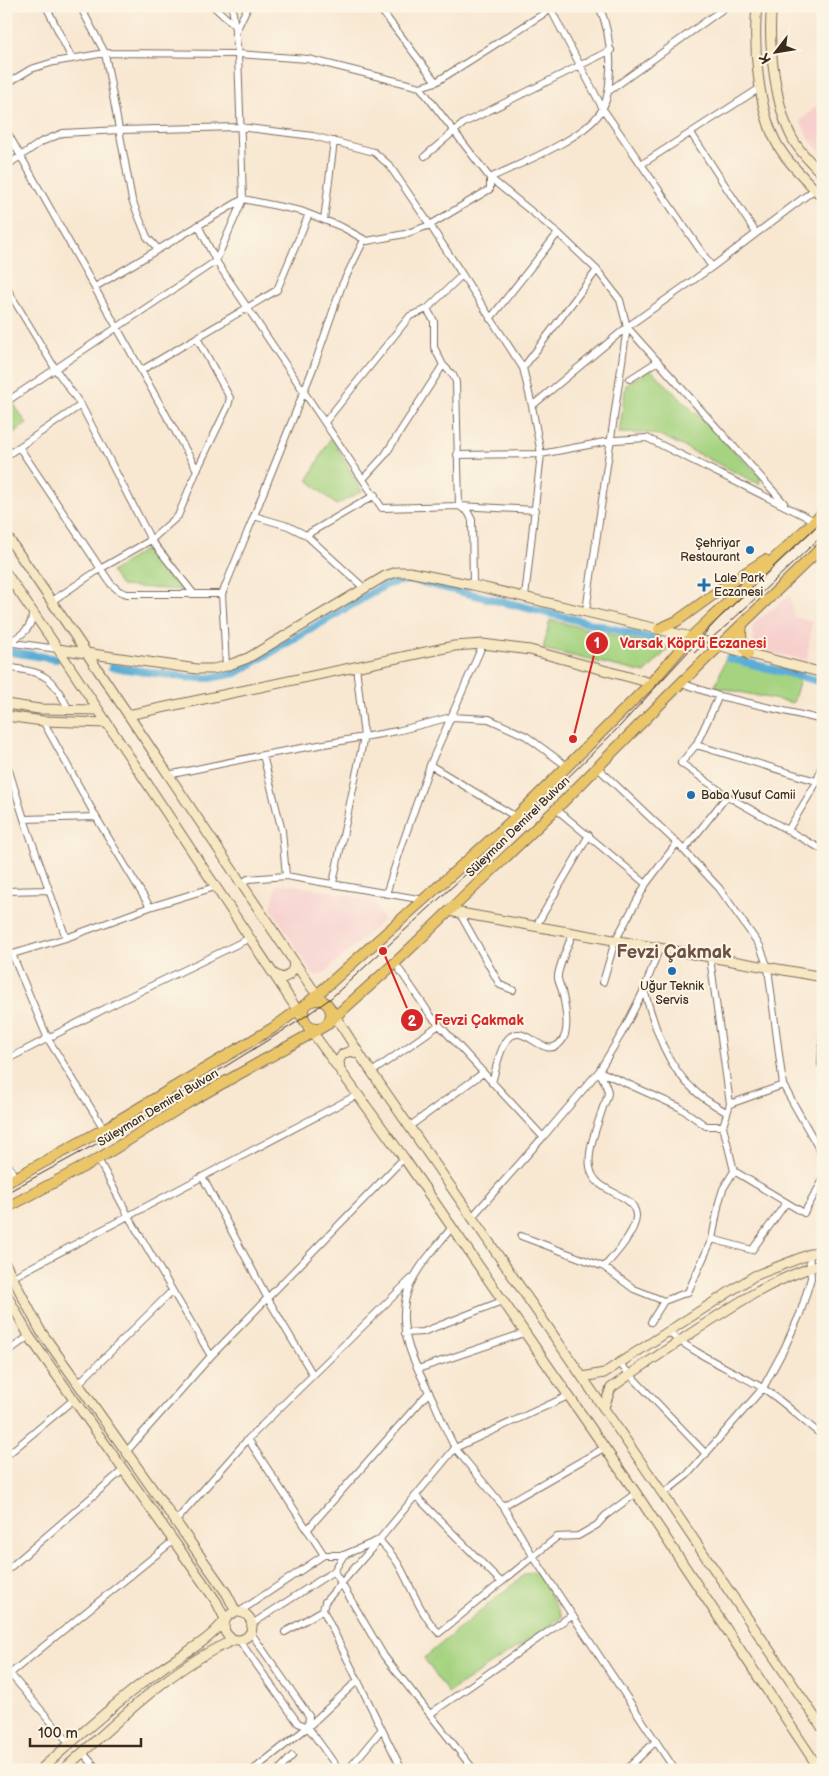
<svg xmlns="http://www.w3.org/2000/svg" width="829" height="1776" font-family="'Balsamiq Sans',sans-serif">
  <rect width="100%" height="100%" fill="#fcf5e5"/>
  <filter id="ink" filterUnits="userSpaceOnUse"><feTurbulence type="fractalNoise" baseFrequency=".02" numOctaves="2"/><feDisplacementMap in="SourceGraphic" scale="10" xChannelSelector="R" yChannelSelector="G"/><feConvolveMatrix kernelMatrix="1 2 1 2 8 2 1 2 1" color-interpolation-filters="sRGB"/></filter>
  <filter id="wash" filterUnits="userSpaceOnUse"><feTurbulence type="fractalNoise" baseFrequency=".0096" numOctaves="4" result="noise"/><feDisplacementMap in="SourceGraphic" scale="20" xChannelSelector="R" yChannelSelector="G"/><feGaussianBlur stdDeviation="1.12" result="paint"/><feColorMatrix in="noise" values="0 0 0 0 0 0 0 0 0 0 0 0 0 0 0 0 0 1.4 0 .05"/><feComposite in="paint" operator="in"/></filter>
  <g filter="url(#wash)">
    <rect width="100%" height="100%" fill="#f8e7d1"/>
    <path fill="#f7d0ce" d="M823,100V155L810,140L800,121Z
      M790,596L794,617L812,621L807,660L756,650L753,641L752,629L756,621Z
      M289,884L374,900L383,920L323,974L314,976L271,908L277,885Z"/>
    <path fill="#a5d380" stroke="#707e4f" d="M650,369L761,477L759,484L662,436L648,433H619L626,385Z
      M14,404L27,424L6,438V409Z
      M331,437L362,491L336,505L308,480Z
      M150,546L183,589L181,590L121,586L111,572Z
      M550,620L669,648L645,673L543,649Z
      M725,660L800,679L793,703L715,687Z
      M532,1572L539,1575L562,1617L448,1693L424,1658L524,1575Z"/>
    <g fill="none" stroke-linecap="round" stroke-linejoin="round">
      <path stroke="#5badd6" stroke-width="8" d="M6,651L56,659
        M729,658L823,682
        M112,667L191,678H209L236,673L387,584L410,579L657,640"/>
    </g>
  </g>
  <g filter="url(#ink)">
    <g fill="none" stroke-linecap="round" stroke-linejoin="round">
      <defs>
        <path id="street" d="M46,6L72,59
          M80,6L105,53L132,200L147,237L158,249
          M213,6L234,25
          M378,6L436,82
          M549,6L603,109L712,267
          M235,33L248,6
          M6,84L31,69L54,62L105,53L238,54L308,59L420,87L490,178L558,233L597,270L620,300L627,327L586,611
          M420,87L436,82L551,9
          M609,91L727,6
          M6,130L197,470
          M691,133L756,233
          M425,156L464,123L611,50
          M642,164L760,88
          M6,166L41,142L63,133L120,130L239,127L313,136L374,152L389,165L430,225L523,368L532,406L541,454L525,597
          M490,178C520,163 588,138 603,108C609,96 609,83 610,70C611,49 608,26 599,6
          M324,220L334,141
          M198,225L216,261L382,508L459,506L536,510
          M6,287L56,370L81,405
          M95,287L243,199L301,211L342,227L367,241L405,234L430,225L490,189V178
          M427,309L434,321V347L443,365L453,375L456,382L459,506L468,512L472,520L473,585
          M490,319L558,233
          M627,327L784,503
          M523,368L597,270
          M142,370L277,290L309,214
          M630,379L658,361
          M6,402L216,261L243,199L238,54L232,6
          M532,406L627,327L712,267L823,183
          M325,422L410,316L427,309L462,275
          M19,447L81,405L151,540L194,594H222
          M457,455L541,454L615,440L647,438L815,521
          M6,456L19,447L111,584L119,591L127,594H194
          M364,478L385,455L443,365
          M306,535L375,495
          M364,588L306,535L288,526L254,516L314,366L342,285L364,240
          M52,601L100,569L151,540L178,516L197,470L228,406L230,398L197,338
          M6,642L58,649
          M9,642C22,635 33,628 32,612
          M226,666L222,594L254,516
          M6,667C45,673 51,674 69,710
          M681,683L719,696L823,720
          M719,696L696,745L681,763L727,796L823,850
          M43,721L96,817L150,907
          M696,745L823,783
          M263,755L282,831L286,876
          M6,761L24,819L66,938
          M430,765L516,817
          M598,768L677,843L719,888L760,946L768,968L783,1085L823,1156
          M168,775L263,755L397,731L451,717L489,719L526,736L568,767
          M556,809L646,884
          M24,819L96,817
          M788,830L817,782L823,760
          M684,850L727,796
          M333,883L364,737L356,666
          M240,884L248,879L286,876L424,900
          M6,891L49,890
          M386,894L402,845L430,765L483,644
          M459,912L500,985L513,990
          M536,926L589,835
          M12,954L48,1039L104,1129
          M6,956L66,938L150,907L215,887
          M710,958L730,1104L723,1126L734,1171L804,1213L823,1180
          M395,963L431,1016L543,1137
          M603,982L615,941L646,884L677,843
          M644,990C655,1026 665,1065 695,1091C704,1100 717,1106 727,1113
          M6,1060L116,1003L250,938
          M821,1064L823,1028
          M599,1071C602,1077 607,1086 608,1092C608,1097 605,1103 603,1107C598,1125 587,1148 590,1167C594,1195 634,1191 636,1215C637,1231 614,1256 604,1267
          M599,1071L679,1107L706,1126H723
          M372,1072L439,1025
          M492,1083C496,1069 498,1055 505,1043C522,1015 542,1063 561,1042C571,1032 565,1004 562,991C561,986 557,981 558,976C558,968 569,943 573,933
          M730,1104L783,1085
          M410,1126L483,1073
          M98,1159L129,1217L211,1356
          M6,1161L16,1179
          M203,1178L268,1299L313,1375
          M472,1217L543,1137L599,1071L622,1033L644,990L659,949
          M521,1236L604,1267L634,1289L664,1301
          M712,1239L752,1250L786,1203
          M13,1277L357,1095
          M651,1322L664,1301L688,1292L712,1239L719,1202L723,1189L734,1171
          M668,1332C696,1355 730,1369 761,1387C784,1401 802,1421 823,1436
          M405,1333L423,1332L502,1301
          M6,1353L29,1336
          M619,1363L706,1454
          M418,1369L524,1333
          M78,1384L172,1291
          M568,1396L455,1448L503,1506L533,1556L675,1770
          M248,1439L324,1555
          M126,1452L211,1356L404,1158
          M6,1456L73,1400
          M663,1494L687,1475L763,1388L784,1349L800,1314L811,1278L809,1253
          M416,1496L501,1582
          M503,1506L604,1448
          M175,1522L248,1439L411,1279
          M307,1530L429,1392
          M6,1571L123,1470
          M334,1571L384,1656L474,1770
          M239,1612L324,1555H344L379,1540C386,1548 394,1556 399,1565C412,1588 420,1614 439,1633L557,1537L578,1536L597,1525L605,1516L636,1493
          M252,1624L334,1571L344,1555
          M285,1632L323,1610
          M251,1633L309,1716L308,1727
          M239,1640L298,1723L308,1727L339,1770
          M6,1669L70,1744
          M6,1677L173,1541
          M430,1714L572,1615
          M83,1753L98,1770
          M253,1770L308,1727L357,1681
          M279,1770L292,1756
          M348,1770L381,1730
          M402,1770L323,1610L325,1602L379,1540L455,1448C447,1433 441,1418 434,1402C418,1370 397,1335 406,1297C412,1271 436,1248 452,1227
          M626,1770L656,1741"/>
        <path id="secondary" d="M757,6C753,45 758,107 776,142C787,163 807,180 823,198
          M772,6C767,41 776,113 795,143C803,155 813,165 823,175
          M6,535C110,685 209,837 312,988L324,1002
          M6,573L58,649L302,1017
          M58,649L197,669H213L226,666L248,658L385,576L397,572H409L473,585L691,637L720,646L823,673
          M6,704L39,709L98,710
          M128,715L454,646L483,644L530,650L651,683
          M6,716L43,721L107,723
          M449,911L823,977
          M274,974L282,978C291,976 295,969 293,960
          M330,1008L362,1058L663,1494L823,1729
          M307,1025L404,1158L636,1493L820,1770
          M340,1070L339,1060L343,1054L351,1051L360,1055
          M6,1265L40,1330L227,1594L236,1612
          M6,1293L29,1336L216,1601L225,1619
          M583,1377L604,1373L754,1276L823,1249
          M604,1407L611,1388C637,1369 664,1352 690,1334C732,1306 774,1278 823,1264
          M224 1626a14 14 0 1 1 28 0a14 14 0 1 1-28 0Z
          M40,1770C79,1736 118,1700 161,1669C183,1653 207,1643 224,1621
          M63,1770C116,1724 168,1668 234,1640"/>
        <path id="primary" d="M742,625C740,637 741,644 748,654
          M659,629L677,621L728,584L765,560
          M303 1014a14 14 0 1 1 28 0a14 14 0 1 1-28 0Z
          M310,1001L516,817L651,683L691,637L823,513
          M328,1023L395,963L556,809L681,683L823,546
          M6,1183L104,1129L273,1028L306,1004
          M6,1208L98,1159L191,1101L321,1028"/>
      </defs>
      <use href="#street" stroke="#7d6c5d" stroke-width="8"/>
      <use href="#secondary" stroke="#7d6c5d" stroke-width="11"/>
      <use href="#primary" stroke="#7d6c5d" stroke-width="12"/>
      <use href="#street" stroke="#fff" stroke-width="6"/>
      <use href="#secondary" stroke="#f7e8c3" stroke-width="9"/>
      <use href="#primary" stroke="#eac669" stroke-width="10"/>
      <path stroke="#3b2a1e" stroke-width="1" d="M694,653L727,625L823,535
        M6,1193L131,1125L297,1022L331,998L525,820L621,725L719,618L823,520"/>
    </g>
  </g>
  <g fill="#1f6fb2" stroke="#fcf5e5" stroke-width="2">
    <circle cx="750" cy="550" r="5"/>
    <path d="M701.5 577.5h5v5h5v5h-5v5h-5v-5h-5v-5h5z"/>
    <circle cx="691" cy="795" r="5"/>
    <circle cx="672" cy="971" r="5"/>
  </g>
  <g text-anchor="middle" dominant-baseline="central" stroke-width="4" stroke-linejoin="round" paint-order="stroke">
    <g font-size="12" fill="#3b2a1e" stroke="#fcf5e5" text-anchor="start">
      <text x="740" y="543" text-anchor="end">Şehriyar<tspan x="740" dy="14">Restaurant</tspan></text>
      <text x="714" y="578">Lale Park<tspan x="714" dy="14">Eczanesi</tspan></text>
      <text x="701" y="795">Baba Yusuf Camii</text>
      <text x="672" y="986" text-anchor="middle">Uğur Teknik<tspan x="672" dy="14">Servis</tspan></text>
    </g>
    <g font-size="12" fill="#3b2a1e" stroke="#fcf5e5">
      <text transform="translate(518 827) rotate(-44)">Süleyman Demirel Bulvarı</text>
      <text transform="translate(158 1108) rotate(-31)">Süleyman Demirel Bulvarı</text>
    </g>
    <g font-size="18" font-weight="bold" fill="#6d5146" stroke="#fcf5e5">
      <text x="674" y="952">Fevzi Çakmak</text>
    </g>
  </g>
  <path fill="none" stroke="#d62828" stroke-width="2" d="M573 739L597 643M383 951L412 1020"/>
  <g fill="#d62828" stroke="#fcf5e5" stroke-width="2">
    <circle cx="573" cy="739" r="5"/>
    <circle cx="383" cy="951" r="5"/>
    <circle cx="597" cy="643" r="12"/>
    <circle cx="412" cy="1020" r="12"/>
  </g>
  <g font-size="15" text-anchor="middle" font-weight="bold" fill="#fff">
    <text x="597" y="648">1</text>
    <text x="412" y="1026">2</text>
  </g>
  <g font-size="14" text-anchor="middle" font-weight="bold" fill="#d62828" stroke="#fcf5e5" stroke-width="4" stroke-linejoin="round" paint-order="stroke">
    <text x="693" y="648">Varsak Köprü Eczanesi</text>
    <text x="479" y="1025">Fevzi Çakmak</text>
  </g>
  <rect width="829" height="1776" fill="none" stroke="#fcf5e5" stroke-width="25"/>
  <g transform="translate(776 52) rotate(239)" stroke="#fcf5e5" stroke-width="4" paint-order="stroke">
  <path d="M0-4L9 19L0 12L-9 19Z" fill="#3b2a1e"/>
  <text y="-8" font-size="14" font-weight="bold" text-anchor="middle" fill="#3b2a1e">K</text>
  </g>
  <path d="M30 1738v8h111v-8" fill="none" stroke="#3b2a1e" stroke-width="2.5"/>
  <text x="38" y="1738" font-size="15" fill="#3b2a1e" stroke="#fcf5e5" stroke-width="4" paint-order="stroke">100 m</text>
</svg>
